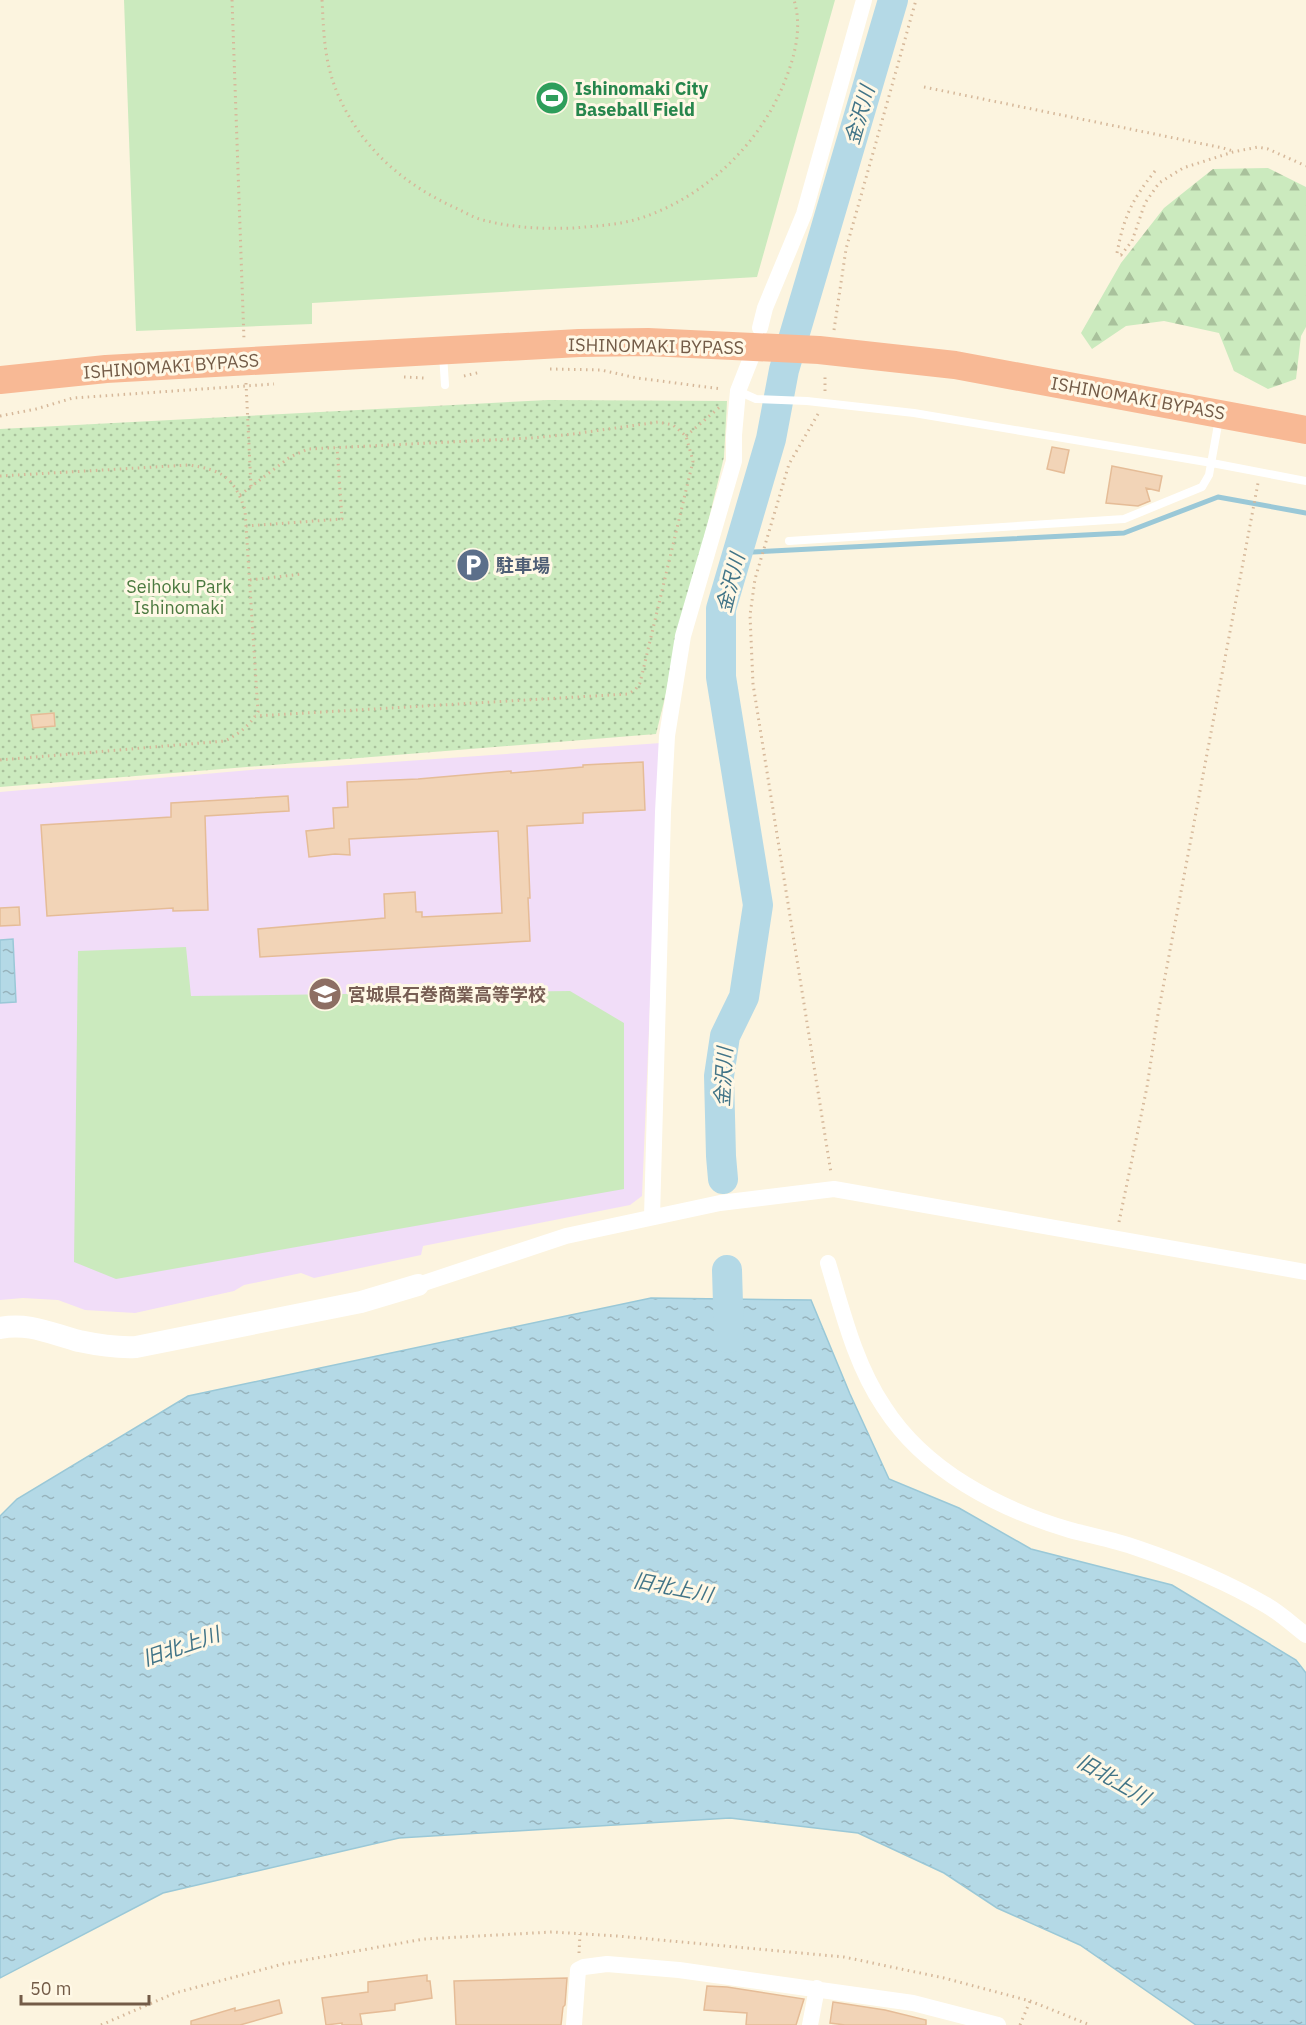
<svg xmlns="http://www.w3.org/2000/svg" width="1306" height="2025" font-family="'IBM Plex Sans','Noto Sans JP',sans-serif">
  <defs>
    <pattern id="grass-dots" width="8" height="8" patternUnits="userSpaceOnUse" patternTransform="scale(1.5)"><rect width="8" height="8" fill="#cbeabe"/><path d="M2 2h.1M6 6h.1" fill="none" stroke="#a9c19c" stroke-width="1.8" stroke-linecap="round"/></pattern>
    <pattern id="forest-firs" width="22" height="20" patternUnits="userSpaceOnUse" patternTransform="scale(1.5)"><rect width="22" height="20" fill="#cbeabe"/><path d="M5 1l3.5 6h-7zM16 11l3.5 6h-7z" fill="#a9c19c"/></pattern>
    <pattern id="water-ripples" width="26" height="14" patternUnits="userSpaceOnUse" patternTransform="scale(1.5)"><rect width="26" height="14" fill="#b4d9e6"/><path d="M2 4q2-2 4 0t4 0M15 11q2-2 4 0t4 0" fill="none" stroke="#97b3bc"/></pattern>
  </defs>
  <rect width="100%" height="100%" fill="#fcf4df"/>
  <path fill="#f1ddf8" d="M661,743L642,1196L630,1205L423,1246L421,1255L314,1278L301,1273L244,1285L234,1291L135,1313L85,1310L58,1300L23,1298L0,1300V792L261,769L321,767Z"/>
  <path fill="url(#grass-dots)" d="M548,400L727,401L724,457L656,734L0,787V429Z"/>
  <path fill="url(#forest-firs)" d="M1268,168L1306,187V327L1301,336L1296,379L1268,389L1234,371L1219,333L1164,321L1126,326L1092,349L1081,333L1121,263L1164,208L1213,169Z"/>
  <path fill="#cbeabe" d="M124,0H835L757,277L312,303V324L136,331Z
    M186,947L191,996L570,991L624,1023V1189L116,1279L74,1262L78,951Z"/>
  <path fill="url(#water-ripples)" stroke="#9ac8d7" stroke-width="1.5" d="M13,939L16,1002L0,1003V940Z
    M651,1298L811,1300L850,1394L889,1479L959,1508L1031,1549L1172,1585L1296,1660L1306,1673V2025H1196L1080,1945L997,1908L944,1873L858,1833L730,1818L399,1838L163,1893L0,1978V1516L17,1499L188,1396Z"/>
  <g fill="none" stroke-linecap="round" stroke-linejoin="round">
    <path stroke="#9ac8d7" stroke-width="5" d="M739,550L753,552L1124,533L1218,497L1306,513"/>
    <path stroke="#b4d9e6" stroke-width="30" d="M723,1179L721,1156L719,1076L725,1036L744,997L758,905L721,677V609L771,439L784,370L893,0
      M727,1270L729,1338"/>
  </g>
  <path fill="#f2d4b7" stroke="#e5bc97" stroke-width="1.5" d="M1052,447L1069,450L1064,473L1047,469Z
    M1112,466L1162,476L1159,491L1146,488L1150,501L1138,506L1106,503Z
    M54,713L55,726L33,728L31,715Z
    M643,762L645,810L583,813V823L527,826L530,898H528L530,941L260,957L258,929L385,918L384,894L415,892L416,912H422V917L502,913L498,831L349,839L350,855L335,854L309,857L306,831L334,828L333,808L348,807L347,782L418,779L511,771V773L583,767V765Z
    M288,796L289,811L205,816L208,910L173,911V908L47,916L41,825L171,817V803Z
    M19,907L20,925L0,926V908Z
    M427,1975V1981H430L432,1998L395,2004V2010L360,2014L362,2025H342V2023L326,2025L322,1998L368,1992V1982Z
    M567,1978L565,2005L563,2007L561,2025H456L454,1981Z
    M707,1986L727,1987L804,1999L796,2025H746L747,2013L704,2010Z
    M279,2000L282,2013L240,2025H191V2021L235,2008V2011Z
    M833,2002L885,2010L926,2020V2025H845L830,2023Z"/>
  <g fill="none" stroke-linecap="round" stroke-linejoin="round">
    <path stroke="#d6b89a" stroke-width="3" stroke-dasharray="1.5 4.5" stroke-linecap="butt" d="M232,0L244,340
      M322,0C324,36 324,63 339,97C363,150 406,186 458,209C466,213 474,218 483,220C513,228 542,229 573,228C597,226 621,225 644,217C705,196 757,146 782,88C794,60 803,29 794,0
      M924,87L1223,148L1233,151
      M1155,171C1132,200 1124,216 1117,253L1121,255L1132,241L1145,203L1159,183L1183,168L1233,152L1258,147L1268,149L1306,166
      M834,330L846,249L916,0
      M550,369L601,370L637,378L722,389
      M464,376L481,372
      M404,377L424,378
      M246,383L251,487
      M825,391V374
      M818,414L789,464L755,579L750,615L753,684L831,1173
      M0,416L36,409L73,398L274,384
      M686,436L721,406
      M0,476L189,465C222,470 234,477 245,510L258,712C249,726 240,733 225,741L0,760
      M240,495L290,457L308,449L531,438L573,434L658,422L673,425L686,436L693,461L640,683L635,690L628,694L255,716
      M246,526L342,519L337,447
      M250,580L302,574
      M1119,1222L1147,1087L1158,1014L1258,483
      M579,1953L580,1934
      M101,2025L175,1993L283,1964L424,1939L552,1932L617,1936L844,1957L944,1978L1030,2001L1090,2025
      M1020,2025L1030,2001"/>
    <path stroke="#fff" stroke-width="8" d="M443,354L445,385
      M738,391L756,399L807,401L914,413L1212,463L1306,481
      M789,541L1124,519L1202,487L1209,475L1219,419"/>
    <path stroke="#fff" stroke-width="16" d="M760,328L765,308L804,214L864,0
      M652,1217L663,812L667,736L683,636L734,461V435L738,391L755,348
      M828,1263C843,1313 855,1364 884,1407C925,1471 999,1509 1070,1530C1092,1536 1115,1540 1137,1548C1181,1563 1225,1581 1266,1605C1280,1613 1293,1625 1306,1635
      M418,1285L566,1236L720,1203L834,1189L1306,1272
      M574,2025L578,1970L584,1967L607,1964L679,1970L913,2003L998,2025
      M810,2025L817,1988"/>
    <path stroke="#fff" stroke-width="22" d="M0,1328C28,1322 52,1334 79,1341C98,1345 116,1348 136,1347L361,1302L418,1285"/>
    <path stroke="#f8b995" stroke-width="28" d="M0,380L106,369L579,343L648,342L819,350L955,365L1306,430"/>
  </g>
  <defs>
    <symbol id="stadium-disc" viewBox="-11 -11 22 22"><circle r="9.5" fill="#2e9e5b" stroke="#fff8e6"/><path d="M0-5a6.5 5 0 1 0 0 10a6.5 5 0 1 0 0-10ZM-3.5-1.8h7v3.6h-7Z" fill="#fff"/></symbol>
    <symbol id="parking-disc" viewBox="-11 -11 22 22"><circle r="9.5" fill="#5c6f8a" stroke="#fff8e6"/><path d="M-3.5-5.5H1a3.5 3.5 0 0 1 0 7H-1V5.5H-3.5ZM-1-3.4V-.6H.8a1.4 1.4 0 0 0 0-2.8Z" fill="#fff"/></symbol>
    <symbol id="school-disc" viewBox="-11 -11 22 22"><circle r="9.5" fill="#8d6e63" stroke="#fff8e6"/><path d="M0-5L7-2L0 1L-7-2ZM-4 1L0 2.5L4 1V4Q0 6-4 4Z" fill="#fff"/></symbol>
  </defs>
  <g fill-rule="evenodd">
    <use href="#stadium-disc" x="533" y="79" width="38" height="38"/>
    <use href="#parking-disc" x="454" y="546" width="38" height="38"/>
    <use href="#school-disc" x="306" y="975" width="38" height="38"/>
  </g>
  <g text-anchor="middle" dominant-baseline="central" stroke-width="6" stroke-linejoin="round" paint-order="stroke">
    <g font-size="18" font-weight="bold" fill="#27864d" stroke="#fff8e6" text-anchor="start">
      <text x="575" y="88">Ishinomaki City<tspan x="575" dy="21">Baseball Field</tspan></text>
    </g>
    <g font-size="18" fill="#735b47" stroke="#fff8e6">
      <text transform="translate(656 346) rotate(1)">ISHINOMAKI BYPASS</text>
      <text transform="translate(171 366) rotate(-4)">ISHINOMAKI BYPASS</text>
      <text transform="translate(1138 398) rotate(10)">ISHINOMAKI BYPASS</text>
    </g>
    <g font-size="18" font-weight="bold" fill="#4e5e75" stroke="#fff8e6" text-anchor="start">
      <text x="496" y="565">駐車場</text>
    </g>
    <g font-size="18" fill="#4b793f" stroke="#fff8e6">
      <text x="179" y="586">Seihoku Park<tspan x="179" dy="21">Ishinomaki</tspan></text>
    </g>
    <g font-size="18" font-weight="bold" fill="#785e54" stroke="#fff8e6" text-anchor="start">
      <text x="348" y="994">宮城県石巻商業高等学校</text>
    </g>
    <g font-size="20" font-style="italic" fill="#417487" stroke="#fff8e6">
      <text transform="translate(859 115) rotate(-74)">金沢川</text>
      <text transform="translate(730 583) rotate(-76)">金沢川</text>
      <text transform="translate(723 1077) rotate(-87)">金沢川</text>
      <text transform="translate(673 1587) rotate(11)">旧北上川</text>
      <text transform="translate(181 1646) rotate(-19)">旧北上川</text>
      <text transform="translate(1114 1779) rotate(30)">旧北上川</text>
    </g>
  </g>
  <path d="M21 1995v9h128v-9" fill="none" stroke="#735b47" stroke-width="3"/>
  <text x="30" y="1995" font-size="18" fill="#735b47" stroke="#fff8e6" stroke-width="4.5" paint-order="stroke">50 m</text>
</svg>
